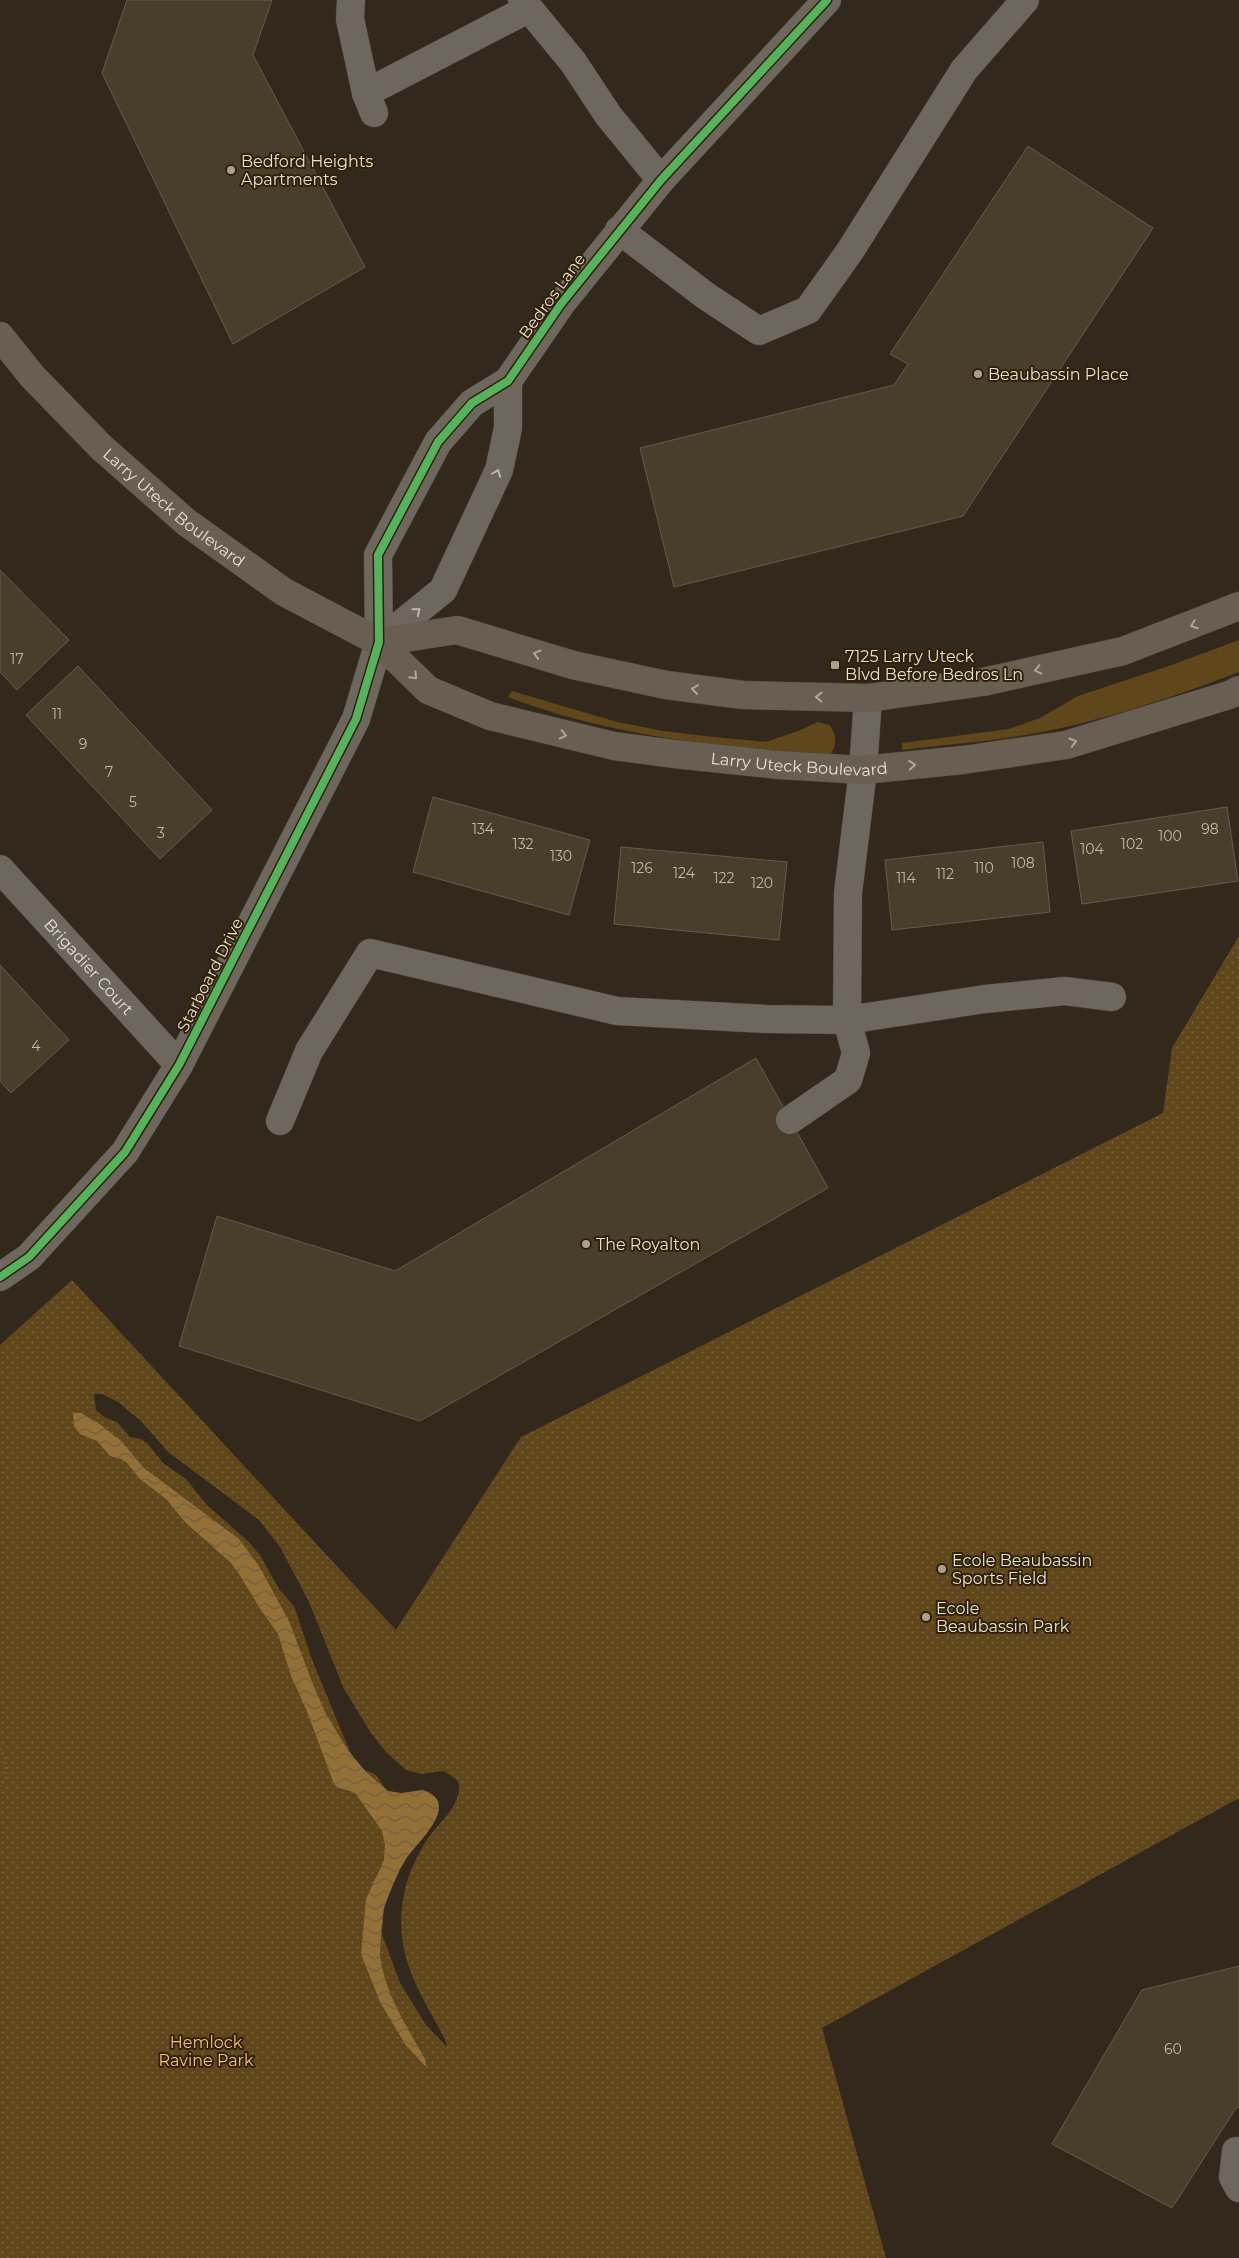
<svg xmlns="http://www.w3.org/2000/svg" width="1239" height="2258" font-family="Montserrat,sans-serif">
  <defs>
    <pattern id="park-dots" width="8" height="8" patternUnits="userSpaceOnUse" patternTransform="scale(1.25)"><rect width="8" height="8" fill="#60461b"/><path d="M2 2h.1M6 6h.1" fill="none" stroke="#77603b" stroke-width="1.8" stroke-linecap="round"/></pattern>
    <pattern id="water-waves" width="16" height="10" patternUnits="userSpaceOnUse" patternTransform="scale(1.25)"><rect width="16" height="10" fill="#937038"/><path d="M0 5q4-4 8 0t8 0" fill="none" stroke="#745e3b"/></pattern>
  </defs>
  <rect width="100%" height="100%" fill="#32291c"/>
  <path fill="#60461b" d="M1239,640V672C1168,699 1095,724 1019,736C981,742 941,745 902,750V743L1009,729L1040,718L1078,696L1166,667Z
    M512,691L617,722L663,731L714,737L766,742L798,731L818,722L830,725C836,736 838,744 830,755C721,747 612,737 508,697Z"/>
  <path fill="url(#park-dots)" fill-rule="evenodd" d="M1239,936V1798L822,2028L886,2258H0V1345L72,1280L396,1630L521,1437L1163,1113L1172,1048ZM94,1394H102L118,1402L142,1422L168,1452L259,1520L280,1547L309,1602L344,1689L371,1733L386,1752L406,1770L421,1774L443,1771C448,1774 459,1779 459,1785C460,1809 435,1825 425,1843C418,1855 409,1872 406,1885C390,1949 416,1986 445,2039L447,2047L426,2025L400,1983L382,1934L386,1879L404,1816L376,1775C368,1770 361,1771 355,1764L311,1657L294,1606L279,1589L260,1555L249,1542L206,1504L186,1479L163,1463L147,1443L141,1439L130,1437L117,1422L106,1418L96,1410Z"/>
  <path fill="url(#water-waves)" d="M73,1413H81L97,1422L121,1441L144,1468L239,1539L259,1566L289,1621L314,1687L326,1714L347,1749L366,1772L388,1791L401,1793L423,1790C463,1803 417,1842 406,1859C397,1873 391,1890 385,1905C382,1914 382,1925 381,1935C381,1943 379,1953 381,1962C387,1997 408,2028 425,2059L427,2068L405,2044L380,2002L361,1954L366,1899L384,1860L385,1845L382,1831L356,1794C348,1788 341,1791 334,1784L306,1709L291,1676L278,1634L259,1607L239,1574L231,1563L186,1523L166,1499L140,1479L127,1463L121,1459L110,1456L97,1441L80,1434L74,1426Z"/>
  <path fill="#493e2c" stroke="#645c51" d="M127,0H272L253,55L365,267L233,344L102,73Z
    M1028,146L1153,228L963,516L674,587L640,448L894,385L908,364L890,354Z
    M0,570L69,640L17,690L0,672Z
    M78,666L212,810L160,859L26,715Z
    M433,797L590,840L569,915L413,872Z
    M1227,807L1238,881L1082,904L1071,831Z
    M1043,842L1050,912L892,930L885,860Z
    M621,847L787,862L779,940L614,924Z
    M0,965L69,1040L11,1093L0,1081Z
    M756,1058L828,1188L420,1421L179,1346L217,1216L395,1271Z
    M1239,1966V2107L1236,2108L1172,2208L1052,2144L1142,1990Z"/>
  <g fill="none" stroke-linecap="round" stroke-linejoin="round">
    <defs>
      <g id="minor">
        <path d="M351,0L350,19L366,93L374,113"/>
        <path d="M522,0L573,62L608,115L661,180"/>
        <path d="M366,93L528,9"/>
        <path d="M619,230L706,296L759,331L808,310L850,251L964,70L1025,0"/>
        <path d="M379,642L443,590L499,470L508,428V381"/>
        <path id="s1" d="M0,869L179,1065"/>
        <path d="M790,1120L848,1080L856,1053L847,1020L848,893L863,770L868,698"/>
        <path d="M280,1121L309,1051L370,953L617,1011L766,1019L847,1020L985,999L1065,991L1112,997"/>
        <path d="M0,1277L29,1257L125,1152L179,1065L356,719L379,642L378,555L438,442L472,403L508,381L561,304L661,180L827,0"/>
        <path d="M1236,2151L1233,2177L1239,2188"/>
      </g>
      <g id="major">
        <path id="s2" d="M0,336L32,376L101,447L186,522L284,592L379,642L428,690L490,716L614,746L674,754L779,765L863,770L963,760L1066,745L1229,695L1239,690"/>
        <path d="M379,642L457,630L573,665L666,685L743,695L868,698L983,682L1123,651L1239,606"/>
      </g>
    </defs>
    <use href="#minor" stroke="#4b4339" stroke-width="29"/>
    <use href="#major" stroke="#4b4339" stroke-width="29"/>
    <path stroke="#6b655c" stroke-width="3" stroke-dasharray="1 4" stroke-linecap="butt" d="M0,1749L5,1757L6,1779L0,1786"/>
    <use href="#minor" stroke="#6e675d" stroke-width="28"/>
    <use href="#major" stroke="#685f52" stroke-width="28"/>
    <defs>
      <path id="cycleway" d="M0,1277L29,1257L125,1152L179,1065L356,719L379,642L378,555L438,442L472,403L508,381L561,304L661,180L827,0"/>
    </defs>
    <use href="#cycleway" stroke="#302109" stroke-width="11"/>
    <use href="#cycleway" stroke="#56b35d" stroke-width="8"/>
  </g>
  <defs><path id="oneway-chevron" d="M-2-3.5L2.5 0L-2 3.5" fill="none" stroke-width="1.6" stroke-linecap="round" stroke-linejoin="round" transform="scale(1.25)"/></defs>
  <g stroke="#bfb6a9">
    <use href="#oneway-chevron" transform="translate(497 473) rotate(-69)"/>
    <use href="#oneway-chevron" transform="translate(417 611) rotate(-39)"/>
  </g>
  <g stroke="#b0a698">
    <use href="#oneway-chevron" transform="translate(1194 625) rotate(159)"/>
    <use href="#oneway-chevron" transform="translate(537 654) rotate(-163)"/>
    <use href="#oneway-chevron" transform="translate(1038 670) rotate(167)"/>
    <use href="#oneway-chevron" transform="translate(414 676) rotate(45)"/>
    <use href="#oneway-chevron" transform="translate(695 689) rotate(-172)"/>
    <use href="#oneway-chevron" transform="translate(819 697) rotate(-179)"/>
    <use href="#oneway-chevron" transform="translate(563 735) rotate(13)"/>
    <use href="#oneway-chevron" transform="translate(1073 742) rotate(-16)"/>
    <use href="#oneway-chevron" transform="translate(912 765) rotate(-5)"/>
  </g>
  <g fill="#aaa092" stroke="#302109" stroke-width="2">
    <circle cx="231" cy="170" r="5"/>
    <circle cx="978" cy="374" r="5"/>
    <rect x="830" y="660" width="10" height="10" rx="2.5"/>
    <circle cx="586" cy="1244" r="5"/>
    <circle cx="942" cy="1569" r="5"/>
    <circle cx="926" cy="1617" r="5"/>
  </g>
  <g text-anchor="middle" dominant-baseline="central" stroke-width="4" stroke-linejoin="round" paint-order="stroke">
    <g font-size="14" fill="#c2b8a8">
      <text x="17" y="659">17</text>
      <text x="57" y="714">11</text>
      <text x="83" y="744">9</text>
      <text x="109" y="772">7</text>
      <text x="133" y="802">5</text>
      <text x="483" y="829">134</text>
      <text x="1210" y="829">98</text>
      <text x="161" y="833">3</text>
      <text x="1170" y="836">100</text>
      <text x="523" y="844">132</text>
      <text x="1132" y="844">102</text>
      <text x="1092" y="849">104</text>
      <text x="561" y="856">130</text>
      <text x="1023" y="863">108</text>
      <text x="642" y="868">126</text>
      <text x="984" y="868">110</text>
      <text x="684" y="873">124</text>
      <text x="945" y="874">112</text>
      <text x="724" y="878">122</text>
      <text x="906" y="878">114</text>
      <text x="762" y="883">120</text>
      <text x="36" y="1046">4</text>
      <text x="1173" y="2049">60</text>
    </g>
    <g font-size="16" fill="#eae0d2" stroke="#302109" text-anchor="start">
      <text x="241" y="161">Bedford Heights<tspan x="241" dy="18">Apartments</tspan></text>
      <text x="988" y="374">Beaubassin Place</text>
      <text x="845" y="656">7125 Larry Uteck<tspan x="845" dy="18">Blvd Before Bedros Ln</tspan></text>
      <text x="596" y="1244">The Royalton</text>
      <text x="952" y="1560">Ecole Beaubassin<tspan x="952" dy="18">Sports Field</tspan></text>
      <text x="936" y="1608">Ecole<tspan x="936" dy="18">Beaubassin Park</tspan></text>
    </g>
    <g font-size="16" fill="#eae0d2" stroke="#302109">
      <text transform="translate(552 296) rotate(-54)">Bedros Lane</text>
      <text stroke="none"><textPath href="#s2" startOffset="245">Larry Uteck Boulevard</textPath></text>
      <text stroke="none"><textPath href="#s2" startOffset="941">Larry Uteck Boulevard</textPath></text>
      <text stroke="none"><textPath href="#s1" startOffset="132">Brigadier Court</textPath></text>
      <text transform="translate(210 975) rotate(-63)">Starboard Drive</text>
    </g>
    <g font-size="16" fill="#f7c16b" stroke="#302109">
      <text x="206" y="2042">Hemlock<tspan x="206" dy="18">Ravine Park</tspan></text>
    </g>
  </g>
</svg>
